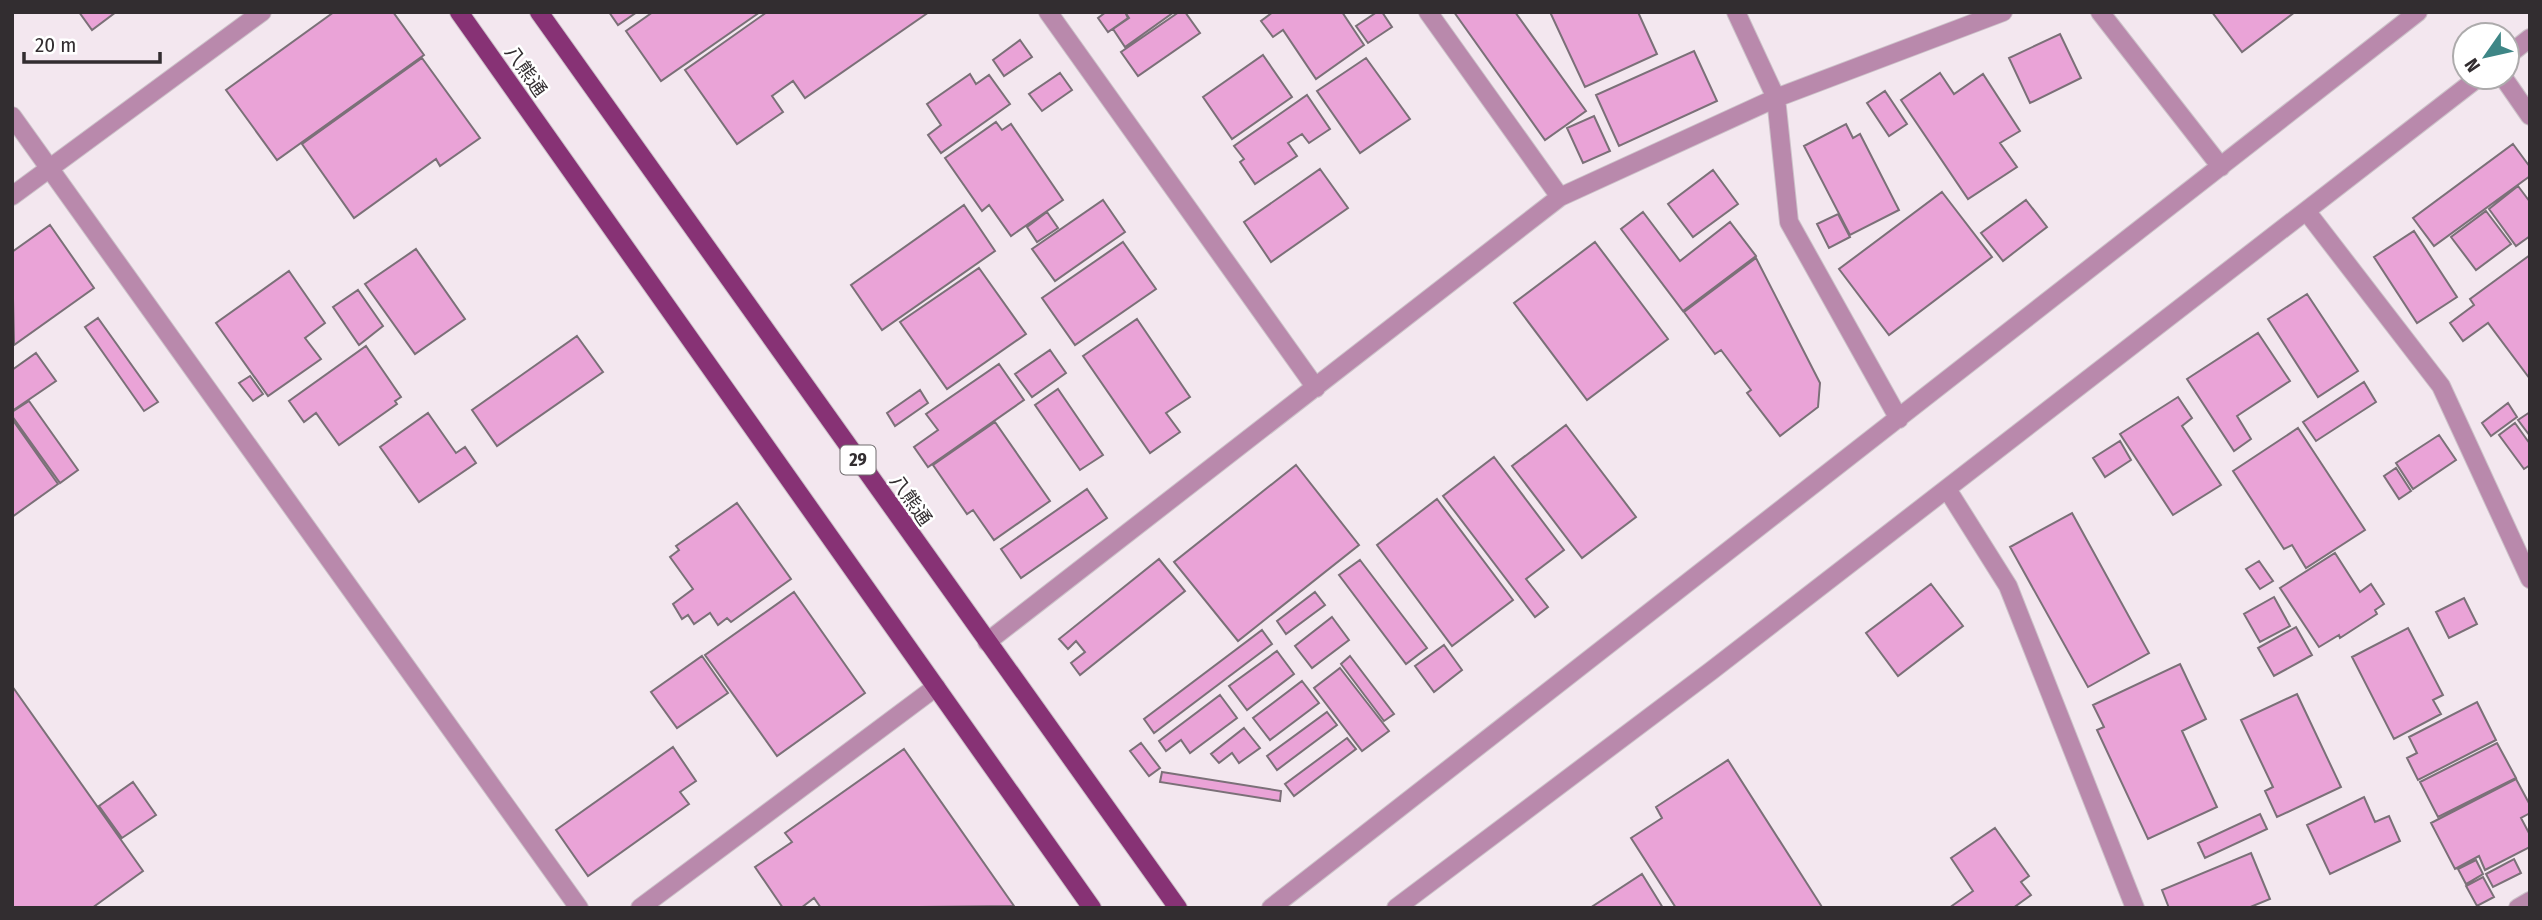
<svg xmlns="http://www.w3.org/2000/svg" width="2542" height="920" font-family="'Fira Sans Condensed','Noto Sans JP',sans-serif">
  <rect width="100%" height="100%" fill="#f3e7ef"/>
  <path fill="#eaa3d7" stroke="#7b7078" stroke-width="2" d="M79,12H116L92,30Z
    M334,12H393L424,55L277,160L226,90Z
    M609,12H637L618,25Z
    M653,12H760L661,81L626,31Z
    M767,12H929L805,98L793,81L772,96L783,112L737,144L685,70Z
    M1106,12H1125L1128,18L1108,32L1098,18Z
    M1125,12H1174L1125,47L1113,29L1129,18Z
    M1179,12H1185L1200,33L1138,76L1121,52Z
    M1273,12H1342L1364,45L1316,79L1283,30L1273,37L1261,21Z
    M1377,12H1382L1392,27L1368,43L1356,26Z
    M1454,12H1515L1586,111L1545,140Z
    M1550,12H1638L1657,54L1585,87Z
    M2212,12H2295L2242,52Z
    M2060,34L2081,78L2030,103L2009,58Z
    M1020,40L1032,57L1004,76L993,60Z
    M1694,51L1717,101L1619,146L1596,95Z
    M1263,55L1292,97L1232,139L1203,97Z
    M422,58L480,138L440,166L436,159L354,218L302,144Z
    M1366,58L1410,119L1360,153L1317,91Z
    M1060,73L1072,90L1042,111L1029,94Z
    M1940,73L1954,94L1983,74L2020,131L2000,143L2017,167L1968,199L1901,100Z
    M970,74L976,84L989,75L1010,104L941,153L928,135L941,125L927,104Z
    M1885,91L1907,124L1889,136L1867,103Z
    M1307,95L1330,129L1309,143L1302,134L1288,143L1297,156L1255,184L1240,162L1244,159L1234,146Z
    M1594,116L1610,151L1583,163L1567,128Z
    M996,122L1002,130L1011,124L1063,200L1011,236L989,205L982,211L945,158Z
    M1846,124L1853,138L1860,134L1899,210L1850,235L1804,146Z
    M2513,144L2530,167V176L2434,246L2413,218Z
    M1320,169L1348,208L1271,262L1244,222Z
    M1713,170L1738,204L1693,237L1668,204Z
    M2518,186L2530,202V236L2516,246L2489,209Z
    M1942,192L1992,257L1889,335L1839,269Z
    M1103,200L1125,232L1055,281L1032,249Z
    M2026,200L2047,227L2003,261L1981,233Z
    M964,205L995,251L882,330L851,285Z
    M2486,211L2511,244L2476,270L2451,237Z
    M1047,212L1058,228L1037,242L1027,227Z
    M1643,212L1680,261L1730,222L1756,256L1683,311L1621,229Z
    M1838,214L1850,237L1829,248L1817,224Z
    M50,225L94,288L14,345L12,252Z
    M2414,231L2457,297L2417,323L2374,257Z
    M1123,242L1156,289L1075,345L1042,298Z
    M1595,242L1668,339L1587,400L1514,303Z
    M416,249L465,319L415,354L365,284Z
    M2530,255V379L2488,323L2463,341L2450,323L2474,305L2470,299Z
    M1756,258L1820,383L1818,407L1780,436L1747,393L1751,390L1721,350L1715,354L1684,312Z
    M979,268L1026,334L947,389L900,322Z
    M289,271L325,323L305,338L321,359L268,396L216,323Z
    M358,290L383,326L359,345L333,307Z
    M2307,294L2358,371L2318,397L2268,319Z
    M98,318L158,402L144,411L85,327Z
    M1137,319L1190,397L1166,413L1180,432L1150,453L1083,356Z
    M2258,333L2290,381L2237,416L2251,439L2234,451L2187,379Z
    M577,336L603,372L497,446L472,410Z
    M366,346L401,397L395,401L397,404L339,445L316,413L304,422L289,401Z
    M1050,350L1066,373L1032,397L1015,374Z
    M36,353L56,381L12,411V370Z
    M999,364L1024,400L928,467L914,447L938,430L926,414Z
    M250,376L263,394L253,401L239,383Z
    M2364,382L2376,402L2316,441L2303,422Z
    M1058,389L1103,455L1080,470L1035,405Z
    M920,390L928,403L895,426L887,413Z
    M2178,397L2192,418L2182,426L2221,485L2173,515L2120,434Z
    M29,401L78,470L60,483L12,416V412Z
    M2508,403L2517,417L2491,436L2482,423Z
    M2530,412V436L2518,420Z
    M428,413L456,453L465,447L476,463L419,502L380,447Z
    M12,419L58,484L12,517Z
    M995,422L1050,501L994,540L973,510L967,514L933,465Z
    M2515,423L2530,444V465L2524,469L2499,435Z
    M1566,425L1636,517L1582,558L1512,466Z
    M2298,428L2365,530L2306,568L2292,545L2284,549L2233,471Z
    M2439,435L2456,460L2413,489L2396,463Z
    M2120,441L2131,460L2105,477L2093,458Z
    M1494,457L1564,550L1526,579L1548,607L1535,617L1443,496Z
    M1296,465L1359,545L1238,641L1174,562Z
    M2396,468L2411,491L2399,499L2384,476Z
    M1087,489L1107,518L1021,578L1001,549Z
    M1437,499L1513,600L1452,646L1377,545Z
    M737,503L791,579L731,622L727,618L718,625L710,613L694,624L688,615L682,619L673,604L693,589L670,557L679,550L676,546Z
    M2072,513L2149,653L2088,687L2010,547Z
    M2335,553L2360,592L2371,584L2384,604L2375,610L2377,614L2340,638L2339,635L2319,647L2280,588Z
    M1159,559L1185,591L1080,675L1071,663L1085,652L1076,641L1068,649L1059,639Z
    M1360,560L1427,648L1406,664L1339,575Z
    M2259,561L2273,581L2260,589L2246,569Z
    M1931,584L1963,626L1898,676L1866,633Z
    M794,592L865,693L777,756L705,655Z
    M1315,592L1325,605L1286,634L1277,621Z
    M2274,597L2290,626L2260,642L2244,614Z
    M2464,598L2477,624L2449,638L2436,612Z
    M1332,617L1349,640L1312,668L1295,646Z
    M2296,627L2312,655L2274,676L2258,648Z
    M2408,628L2443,695L2433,700L2441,714L2394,739L2352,657Z
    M1262,630L1272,644L1154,733L1144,719Z
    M1444,645L1462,670L1434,692L1415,666Z
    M1277,651L1294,674L1247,710L1229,686Z
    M702,656L728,693L677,728L651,692Z
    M1350,656L1394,714L1384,721L1341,664Z
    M2180,664L2206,719L2182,731L2217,807L2148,839L2097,730L2104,727L2093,705Z
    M1340,668L1389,731L1362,751L1314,688Z
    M1302,681L1319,703L1270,740L1253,718Z
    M12,686L143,871L92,908H12Z
    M2297,694L2341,787L2277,817L2265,791L2273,787L2241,720Z
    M1220,695L1237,718L1190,753L1181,740L1166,751L1159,741Z
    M2477,702L2496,740L2418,780L2407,758L2417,753L2409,737Z
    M1327,712L1337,725L1277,770L1267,756Z
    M1244,728L1260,748L1239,763L1232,753L1219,763L1211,754Z
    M1347,738L1356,749L1294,796L1285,784Z
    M1141,743L1160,768L1149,776L1130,751Z
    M2497,743L2516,778L2438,817L2420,782Z
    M673,747L696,781L680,792L689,804L588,876L556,830Z
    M904,749L1014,906L821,908L814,898L801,908H783L755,867L792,842L785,833Z
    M1728,760L1822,907L1820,908H1676L1631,838L1662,818L1656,807Z
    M1162,772L1281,791L1280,801L1160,782Z
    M2516,779L2530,805V813L2521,818L2530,835V847L2485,870L2479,856L2455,869L2431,823Z
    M133,782L156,815L122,838L99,806Z
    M2364,797L2375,822L2389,816L2400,841L2330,874L2307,825Z
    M2260,814L2267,829L2205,858L2198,843Z
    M1995,828L2029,876L2021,882L2031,895L2013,908H1949L1973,891L1951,858Z
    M2251,853L2270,899L2248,908H2169L2162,890Z
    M2514,859L2521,873L2493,887L2486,874Z
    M2476,860L2483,874L2466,884L2458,869Z
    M1642,874L1663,908H1590Z
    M2483,877L2494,897L2477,906L2466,886Z"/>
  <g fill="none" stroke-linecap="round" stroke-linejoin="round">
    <defs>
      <path id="minor" d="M1048,12L1316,388
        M1428,12L1560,197
        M1736,12L1776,98L1789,222L1899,419
        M2100,12L2221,167
        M2507,56L2530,38
        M2503,77L2530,116
        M12,116L579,908
        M12,196L262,12
        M2307,212L2441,386L2530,579
        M1947,489L2008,586L2135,908
        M987,642L1560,197L1776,98L2003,12
        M640,908L936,687
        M1271,908L2418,12
        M1396,908L1711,671L2479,77
        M2518,908L2530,901"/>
      <path id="major" d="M459,12L1092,908
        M539,12L1178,908"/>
    </defs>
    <use href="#minor" stroke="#ccc2c9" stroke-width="20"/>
    <use href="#major" stroke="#ccc2c9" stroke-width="20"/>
    <use href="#minor" stroke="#b989ac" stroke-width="18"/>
    <use href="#major" stroke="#873275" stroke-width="18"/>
  </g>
  <g text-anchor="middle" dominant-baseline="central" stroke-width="5" stroke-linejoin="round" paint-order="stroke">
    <rect fill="#fff" stroke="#706c6e" stroke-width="2" x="840.5" y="445.5" width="35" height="29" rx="5"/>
    <g font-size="18" font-weight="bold" fill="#322d30">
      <text x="858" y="460">29</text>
    </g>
    <g font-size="19" fill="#322d30" stroke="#fff">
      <text transform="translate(526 71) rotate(55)">八熊通</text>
      <text transform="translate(911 500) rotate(55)">八熊通</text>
    </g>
  </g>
  <rect width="2542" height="920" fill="none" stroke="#322d30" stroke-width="28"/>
  <g transform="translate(2486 56) rotate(236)"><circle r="33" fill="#ffffff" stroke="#adabac" stroke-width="2"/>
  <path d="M0-5L12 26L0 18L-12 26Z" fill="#3e8686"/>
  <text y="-10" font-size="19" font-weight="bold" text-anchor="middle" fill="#322d30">N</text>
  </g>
  <path d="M24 52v10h136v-10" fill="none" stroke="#322d30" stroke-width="3.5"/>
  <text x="35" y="52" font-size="21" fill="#322d30" stroke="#ffffff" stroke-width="5" paint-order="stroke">20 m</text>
</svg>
